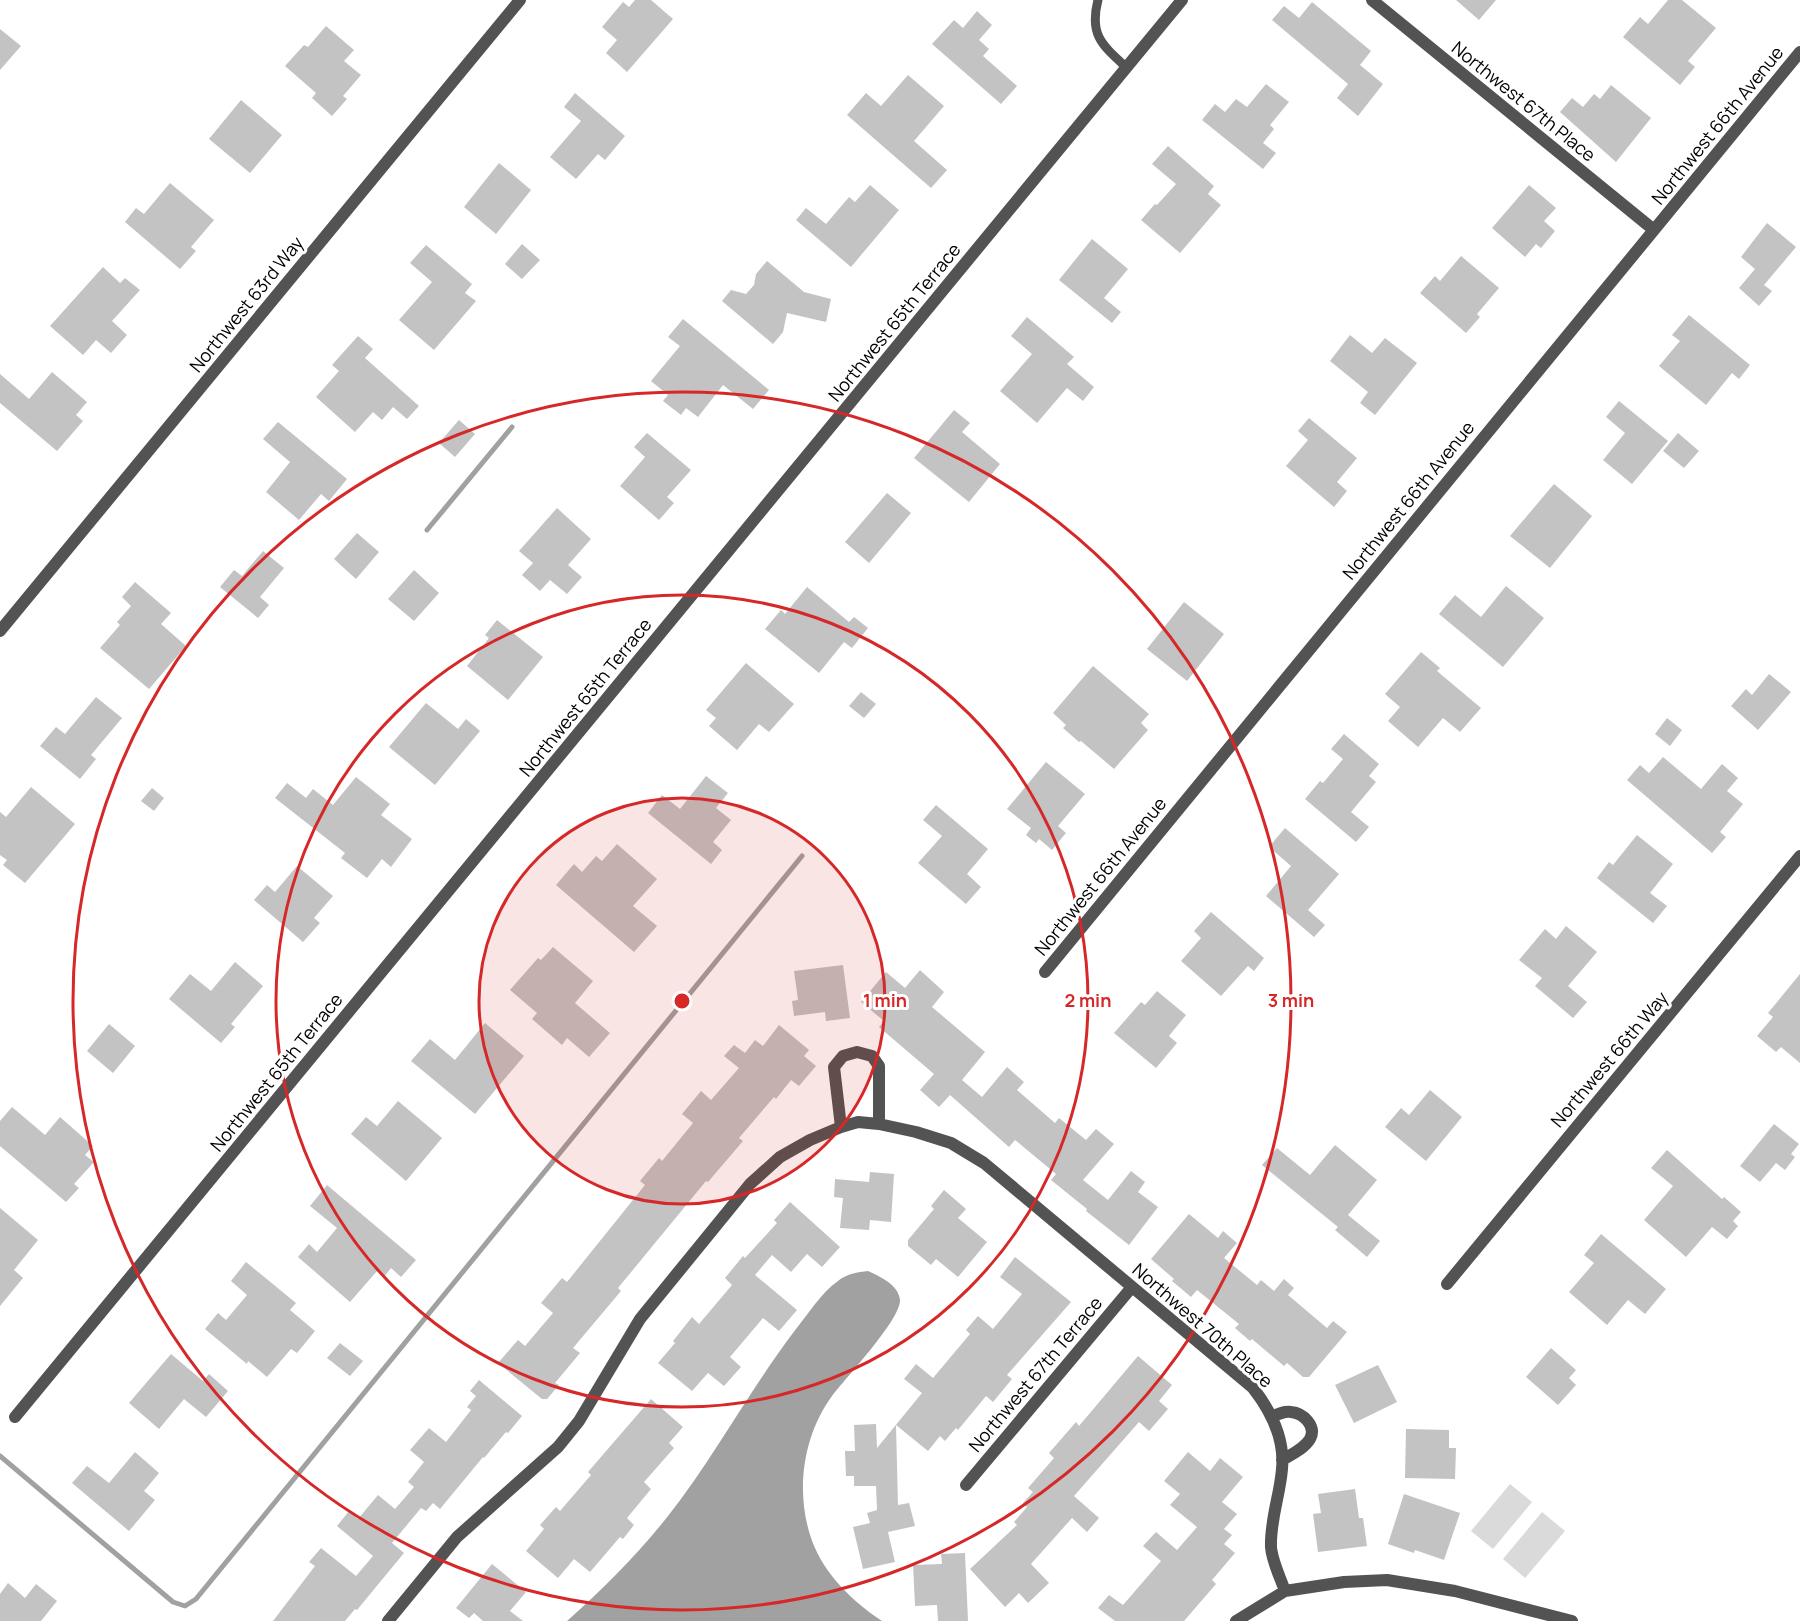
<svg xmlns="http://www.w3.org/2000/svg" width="1800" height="1621" font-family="Manrope,sans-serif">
  <rect width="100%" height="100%" fill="#fff"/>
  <path fill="#dadada" d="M1510,1484L1532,1502L1493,1549L1471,1531Z
    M1542,1512L1565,1531L1525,1578L1503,1559Z"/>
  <path fill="#a1a1a1" d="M868,1271C879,1276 899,1285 900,1300C901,1319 846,1378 832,1396C801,1438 794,1500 815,1548C828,1578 855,1603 882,1621H567C603,1589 638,1554 668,1516C715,1456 750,1389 796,1329C809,1313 821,1293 838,1281C846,1274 858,1272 868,1271Z"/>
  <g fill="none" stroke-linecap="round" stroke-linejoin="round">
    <path stroke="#a1a1a1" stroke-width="5" d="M427,530L512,427
      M0,1456L173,1602L185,1606L196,1599L802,856"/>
  </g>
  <path fill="#c3c3c3" d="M635,0H651L673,19L627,72L606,53L617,40L602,27L623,2L629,7Z
    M1456,0H1496L1479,20Z
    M1668,0H1682L1716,28L1688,61L1695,67L1680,85L1623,37L1640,17L1648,24Z
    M1312,2L1371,51L1360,65L1383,84L1358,116L1337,98L1348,84L1272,20L1284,6L1299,18Z
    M977,11L992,25L979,40L989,49L983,56L1017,86L1001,104L932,44L954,20L963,28Z
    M326,26L354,50L344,61L361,75L343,96L347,99L332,116L312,98L316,93L285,66L304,45L308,47Z
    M0,29L21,46L0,70Z
    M908,75L944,106L914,141L947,170L931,188L847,115L866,93L881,106Z
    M1266,84L1289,102L1270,125L1274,129L1263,143L1276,153L1263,169L1202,120L1215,104L1225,112L1236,99L1247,107Z
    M1611,85L1651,118L1616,162L1560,112L1572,98L1583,107L1594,94L1600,99Z
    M575,93L625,136L605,160L598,154L576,179L550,157L581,121L564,107Z
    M241,100L282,135L250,173L209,139Z
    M1168,146L1214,186L1208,194L1221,205L1180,253L1141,220L1155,204L1157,205L1176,184L1152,164Z
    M499,163L531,190L496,234L464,207Z
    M170,183L214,220L191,247L196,251L180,269L125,222L136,208L144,214Z
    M870,185L899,210L851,267L796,220L806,208L826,224L849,197L855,202Z
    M1529,185L1556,208L1544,221L1555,231L1541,248L1536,244L1525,257L1492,228Z
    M1767,223L1796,247L1764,285L1772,291L1759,306L1739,288L1755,269L1741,257Z
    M1092,239L1128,269L1104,298L1121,312L1112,323L1059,280Z
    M522,244L540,260L522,279L505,264Z
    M426,245L472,284L465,293L476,301L434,350L399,320L432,282L410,263Z
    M1461,256L1499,288L1477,314L1480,317L1466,333L1420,293L1435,276L1440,281Z
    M767,261L804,292L831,299L826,322L787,313L783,332L773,344L722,301L731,290L746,294L754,285L756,274Z
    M103,267L120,283L125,278L140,290L112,321L127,335L111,353L96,340L83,355L50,326Z
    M1689,315L1750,365L1739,379L1732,373L1706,405L1659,366L1680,341L1672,335Z
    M1027,317L1074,357L1067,364L1094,387L1083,401L1067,388L1037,423L1000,391L1032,354L1011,336Z
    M683,319L769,390L753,409L723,385L698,417L686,408L681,415L663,401L668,395L651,381L680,346L668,337Z
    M1350,335L1372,353L1385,338L1417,363L1375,415L1360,403L1368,392L1330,361Z
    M358,336L373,349L365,358L419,406L407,419L393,407L382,420L373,412L355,432L316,397L339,371L332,365Z
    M52,372L87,402L76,415L83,421L57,451L0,403V374L29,399Z
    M1619,401L1668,441L1632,484L1603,460L1625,433L1606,417Z
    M954,410L970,423L962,432L1000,464L969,502L914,458Z
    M1309,418L1357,458L1337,482L1347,491L1334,507L1286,466L1308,440L1298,431Z
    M459,420L475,434L455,457L439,443Z
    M278,422L347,479L329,501L321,494L299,520L266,492L290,462L263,439Z
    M647,433L691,470L667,497L674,503L659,520L620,486L645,457L634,447Z
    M1678,433L1699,451L1684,468L1663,451Z
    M1554,484L1592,516L1550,568L1510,536Z
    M887,493L911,513L869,563L845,542Z
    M557,508L591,539L568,565L582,577L567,594L550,580L540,591L522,575L533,563L519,551Z
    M357,533L379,552L356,579L334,559Z
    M263,551L284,568L260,597L269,605L258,618L220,587L234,570L242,576Z
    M414,570L439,593L414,621L388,599Z
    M135,582L171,613L161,624L186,646L149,689L100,648L120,625L117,622L131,606L122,597Z
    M1506,586L1544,618L1503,667L1439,614L1455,595L1481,617Z
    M807,587L849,622L854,617L868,628L852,648L844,642L819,673L765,629L781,610L785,614Z
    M1184,602L1224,634L1187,681L1147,649Z
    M497,620L543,657L508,700L467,666L489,638L485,635Z
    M1421,652L1440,668L1437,671L1481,708L1460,732L1443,718L1418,747L1388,721L1400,707L1385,694Z
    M746,663L794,704L769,732L759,724L737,750L709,726L716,718L706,710Z
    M1093,666L1149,714L1141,723L1148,730L1114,769L1081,741L1079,742L1063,728L1066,725L1053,713Z
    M1769,674L1791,692L1758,730L1731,706L1746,689L1752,695Z
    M861,692L876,704L864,718L849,706Z
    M96,697L122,718L91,755L96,759L80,779L40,746L56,727L65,734Z
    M426,703L458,729L466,719L480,731L435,785L389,747Z
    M1667,718L1682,730L1670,746L1655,734Z
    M1344,734L1379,764L1369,776L1376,782L1351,812L1369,827L1356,842L1305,799L1320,781L1323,783L1343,759L1331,749Z
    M1663,757L1701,789L1722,764L1738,778L1727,791L1743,804L1720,832L1726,837L1712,853L1627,780L1640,765L1649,773Z
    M1046,762L1085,794L1058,826L1066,833L1052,850L1039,839L1036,843L1026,835L1031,828L1007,809Z
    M706,776L728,793L716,808L731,820L713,842L722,850L711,864L648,813L662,795L680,809Z
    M356,777L390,804L381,815L412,839L391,867L382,859L367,878L341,858L345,853L275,798L287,783L306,798L313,789L333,805Z
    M31,787L75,824L25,883L3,865L7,860L0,855V812L6,817Z
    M152,788L164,798L154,811L141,801Z
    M936,805L988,849L967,874L981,887L966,904L918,863L942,836L923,820Z
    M1285,828L1339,874L1308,910L1325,925L1314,937L1266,896L1291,866L1269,847Z
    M1637,835L1673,864L1650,893L1667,906L1653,923L1597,878L1609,862L1613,865Z
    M617,844L657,879L633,906L657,926L634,952L556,885L574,864L582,872L596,856L602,861Z
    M297,866L333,896L314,918L320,923L303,942L254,900L267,885L275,892Z
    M1211,912L1264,958L1254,971L1248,966L1221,996L1181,961L1201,938L1194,931Z
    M1566,926L1597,952L1568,986L1587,1002L1573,1018L1535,986L1542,978L1519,960L1545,929L1556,939Z
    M553,947L593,981L575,1003L610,1033L589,1057L567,1038L562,1045L532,1019L537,1013L510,990L538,958L541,960Z
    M235,962L263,986L231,1024L235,1027L221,1043L169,999L190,974L211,991Z
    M843,965L850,1018L826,1021L825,1012L794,1016L792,1001L798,1000L794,971Z
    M920,970L944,992L932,1007L985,1052L962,1080L982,1097L1007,1067L1024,1082L1017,1090L1055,1123L1059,1118L1086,1140L1096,1129L1114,1144L1083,1180L1108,1200L1131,1171L1145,1182L1138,1192L1158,1207L1129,1245L1086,1211L1087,1209L1051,1180L1056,1174L1015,1140L1009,1147L950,1095L939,1107L920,1090L934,1074L879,1027L884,1021L861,1002L886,972L905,988Z
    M1800,974V1063L1781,1047L1776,1052L1757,1036L1773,1017L1768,1013Z
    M1157,991L1186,1015L1169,1036L1177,1043L1156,1068L1114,1033L1141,1002L1145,1005Z
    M485,1023L524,1056L475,1114L411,1061L430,1039L455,1060Z
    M109,1024L135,1046L113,1073L87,1051Z
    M779,1025L809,1050L804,1056L816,1066L799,1086L791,1080L776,1099L774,1097L739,1138L743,1141L708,1182L706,1181L669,1226L618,1288L621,1291L573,1348L580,1353L555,1383L559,1385L547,1399H542L498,1363L518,1340L525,1346L553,1313L541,1303L562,1278L567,1282L645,1185L640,1181L659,1158L662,1161L693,1123L682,1114L701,1091L711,1100L739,1068L724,1056L734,1045L745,1053L755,1040L763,1046Z
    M1430,1090L1462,1117L1426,1161L1385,1127L1401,1108L1409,1115Z
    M398,1101L442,1138L406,1181L351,1134L366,1117L377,1126Z
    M12,1107L45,1135L60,1117L93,1146L85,1155L94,1162L74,1184L79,1188L66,1202L0,1146V1121Z
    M1774,1124L1799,1144L1791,1154L1795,1157L1785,1170L1776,1163L1760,1182L1740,1166Z
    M1335,1145L1377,1180L1348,1215L1380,1241L1367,1257L1335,1230L1338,1227L1262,1165L1277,1148L1310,1175Z
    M1667,1150L1722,1199L1724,1197L1741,1212L1733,1221L1738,1226L1727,1239L1712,1227L1686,1257L1644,1220L1673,1186L1651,1168Z
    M870,1172L894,1174L891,1222L870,1220L869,1230L840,1228L843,1198L834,1197L835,1179L869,1182Z
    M327,1185L416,1260L401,1277L391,1268L384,1277L377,1271L350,1302L298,1257L309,1244L317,1252L337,1228L310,1206Z
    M944,1190L966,1209L958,1218L987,1242L958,1277L936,1259L931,1265L908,1246V1240L934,1209L931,1206Z
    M790,1202L840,1247L822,1267L807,1254L791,1272L772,1255L755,1275L797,1310L779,1331L763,1318L730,1357L741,1367L724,1386L708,1373L692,1391L658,1363L675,1343L673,1341L692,1317L699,1324L732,1285L725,1278L743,1256L745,1258L777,1223L774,1220Z
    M0,1208L38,1240L14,1270L23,1278L0,1306Z
    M1189,1214L1218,1238L1223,1231L1237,1243L1224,1258L1257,1285L1261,1280L1274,1291L1284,1279L1294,1288L1288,1295L1327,1328L1333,1321L1347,1332L1309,1377H1303L1287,1363L1284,1366L1252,1339L1250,1341L1235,1328L1239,1324L1197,1290L1191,1297L1172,1281L1174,1279L1151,1259Z
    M1601,1234L1666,1289L1645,1314L1628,1300L1607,1325L1569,1292L1594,1263L1584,1255Z
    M1015,1257L1071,1302L1007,1375L1012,1379L993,1402L986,1396L958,1430L956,1428L945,1441L940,1436L928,1451L896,1425L898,1505L909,1503L915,1526L888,1532L895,1562L863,1569L853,1527L870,1523L867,1513L877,1510L876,1486H854V1476H846L845,1451H855L854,1425L876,1424L877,1448L922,1393L904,1379L916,1364L933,1378L970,1334L966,1330L978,1316L993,1329L1022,1294L1000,1277Z
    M246,1262L296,1303L290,1310L315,1331L297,1353L291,1349L267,1377L248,1361L247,1364L205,1329L218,1313L226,1320L247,1295L231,1281Z
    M340,1343L363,1361L350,1376L327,1358Z
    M1551,1348L1576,1370L1569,1378L1576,1385L1558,1405L1526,1377Z
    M171,1354L203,1381L209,1374L228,1391L206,1417L184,1399L159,1429L129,1403Z
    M1138,1356L1172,1385L1159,1401L1168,1409L1149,1431L1139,1422L1074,1496L1099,1518L1087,1532L1072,1518L1031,1564L1049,1583L1028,1603L1019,1593L1005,1607L970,1569L1017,1525L1014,1522L1027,1507L1023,1503L1033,1492L1028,1488L1054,1458L1049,1453L1076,1422L1079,1426Z
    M1378,1365L1397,1402L1354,1423L1335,1385Z
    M479,1380L522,1416L508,1433L506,1432L484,1458L483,1457L440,1509L433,1503L426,1511L421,1508L392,1543L404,1553L357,1610L355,1609L345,1621H273L315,1566L309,1562L321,1548L356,1576L373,1556L337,1526L349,1511L358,1519L378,1495L395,1509L414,1487L408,1482L424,1462L410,1450L429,1428L446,1442L471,1410L467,1407L476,1396L470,1391Z
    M651,1399L683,1427L669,1443L674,1448L644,1482L651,1489L627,1518L634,1525L623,1539L620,1537L590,1572L574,1559L558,1578L526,1551L544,1529L540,1525L556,1507L560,1511L591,1475L588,1472Z
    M1406,1429L1449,1430V1448H1456L1455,1479L1405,1478Z
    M135,1452L159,1473L144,1491L155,1500L129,1531L72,1483L87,1466L109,1483Z
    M1188,1452L1210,1471L1220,1458L1243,1477L1222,1502L1237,1514L1224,1529L1232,1535L1224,1544L1235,1553L1212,1580L1216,1584L1184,1621H1115L1098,1608L1109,1595L1123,1605L1161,1561L1143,1546L1156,1532L1177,1550L1197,1527L1170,1505L1180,1494L1164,1481Z
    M1355,1489L1359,1518H1363L1367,1546L1318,1552L1313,1514L1321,1513L1318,1494Z
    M1404,1494L1460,1513L1444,1560L1415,1550L1414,1553L1388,1544Z
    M965,1553L968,1621H938L937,1605L915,1606L913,1565L942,1564L941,1554Z
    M492,1564L526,1592L510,1611L523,1621H483L474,1613L469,1618L456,1608Z
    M8,1583L25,1598L36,1584L57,1601L41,1621H0V1594Z"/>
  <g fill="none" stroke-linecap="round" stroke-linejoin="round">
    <path stroke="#535353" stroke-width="9" d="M1098,0C1089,35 1102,45 1127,68"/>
    <path stroke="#535353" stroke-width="12" d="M1372,0L1654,230
      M0,631L520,0
      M1045,972L1800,52
      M841,1127L834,1067L843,1056L857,1052L872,1056L879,1066V1124
      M1447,1284L1800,856
      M15,1417L1182,0
      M1272,1417C1278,1414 1284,1411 1291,1412C1303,1413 1317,1426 1310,1439C1304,1449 1292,1454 1282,1460
      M966,1485L1132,1287
      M388,1621L457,1537L558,1447L579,1421L640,1319L750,1184L780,1157L810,1140L841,1127L858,1122L879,1124L916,1132L951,1143L984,1163L1253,1388C1271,1411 1285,1438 1282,1469C1280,1495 1270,1520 1271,1547C1272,1561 1280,1577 1285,1591
      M1236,1621L1285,1591L1344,1582L1387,1580L1455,1591L1572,1621"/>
  </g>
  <circle cx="682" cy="1001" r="203" fill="#d62828" fill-opacity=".12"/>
  <g fill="none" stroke="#d62828" stroke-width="3">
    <circle cx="682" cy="1001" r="203"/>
    <circle cx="682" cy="1001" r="406"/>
    <circle cx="682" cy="1001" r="609"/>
  </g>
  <g text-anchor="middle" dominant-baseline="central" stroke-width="6" stroke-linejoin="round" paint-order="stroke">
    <g font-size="18" fill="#000" stroke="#fff">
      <text transform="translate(1524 101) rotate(39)">Northwest 67th Place</text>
      <text transform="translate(1717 125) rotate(-51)">Northwest 66th Avenue</text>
      <text transform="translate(246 304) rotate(-51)">Northwest 63rd Way</text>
      <text transform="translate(894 322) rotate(-51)">Northwest 65th Terrace</text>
      <text transform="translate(1408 500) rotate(-51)">Northwest 66th Avenue</text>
      <text transform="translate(585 697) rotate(-51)">Northwest 65th Terrace</text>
      <text transform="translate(1100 876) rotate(-51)">Northwest 66th Avenue</text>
      <text transform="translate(1609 1059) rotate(-50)">Northwest 66th Way</text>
      <text transform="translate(276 1072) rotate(-51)">Northwest 65th Terrace</text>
      <text transform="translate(1203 1325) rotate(41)">Northwest 70th Place</text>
      <text transform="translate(1035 1374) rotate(-50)">Northwest 67th Terrace</text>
    </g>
  </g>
  <circle cx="682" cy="1001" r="9" fill="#d62828" stroke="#fff" stroke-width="3"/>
  <g font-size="18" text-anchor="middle" font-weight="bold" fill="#d62828" stroke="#fff" stroke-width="6" stroke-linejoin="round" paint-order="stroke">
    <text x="885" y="1007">1 min</text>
    <text x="1088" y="1007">2 min</text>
    <text x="1291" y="1007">3 min</text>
  </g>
</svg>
